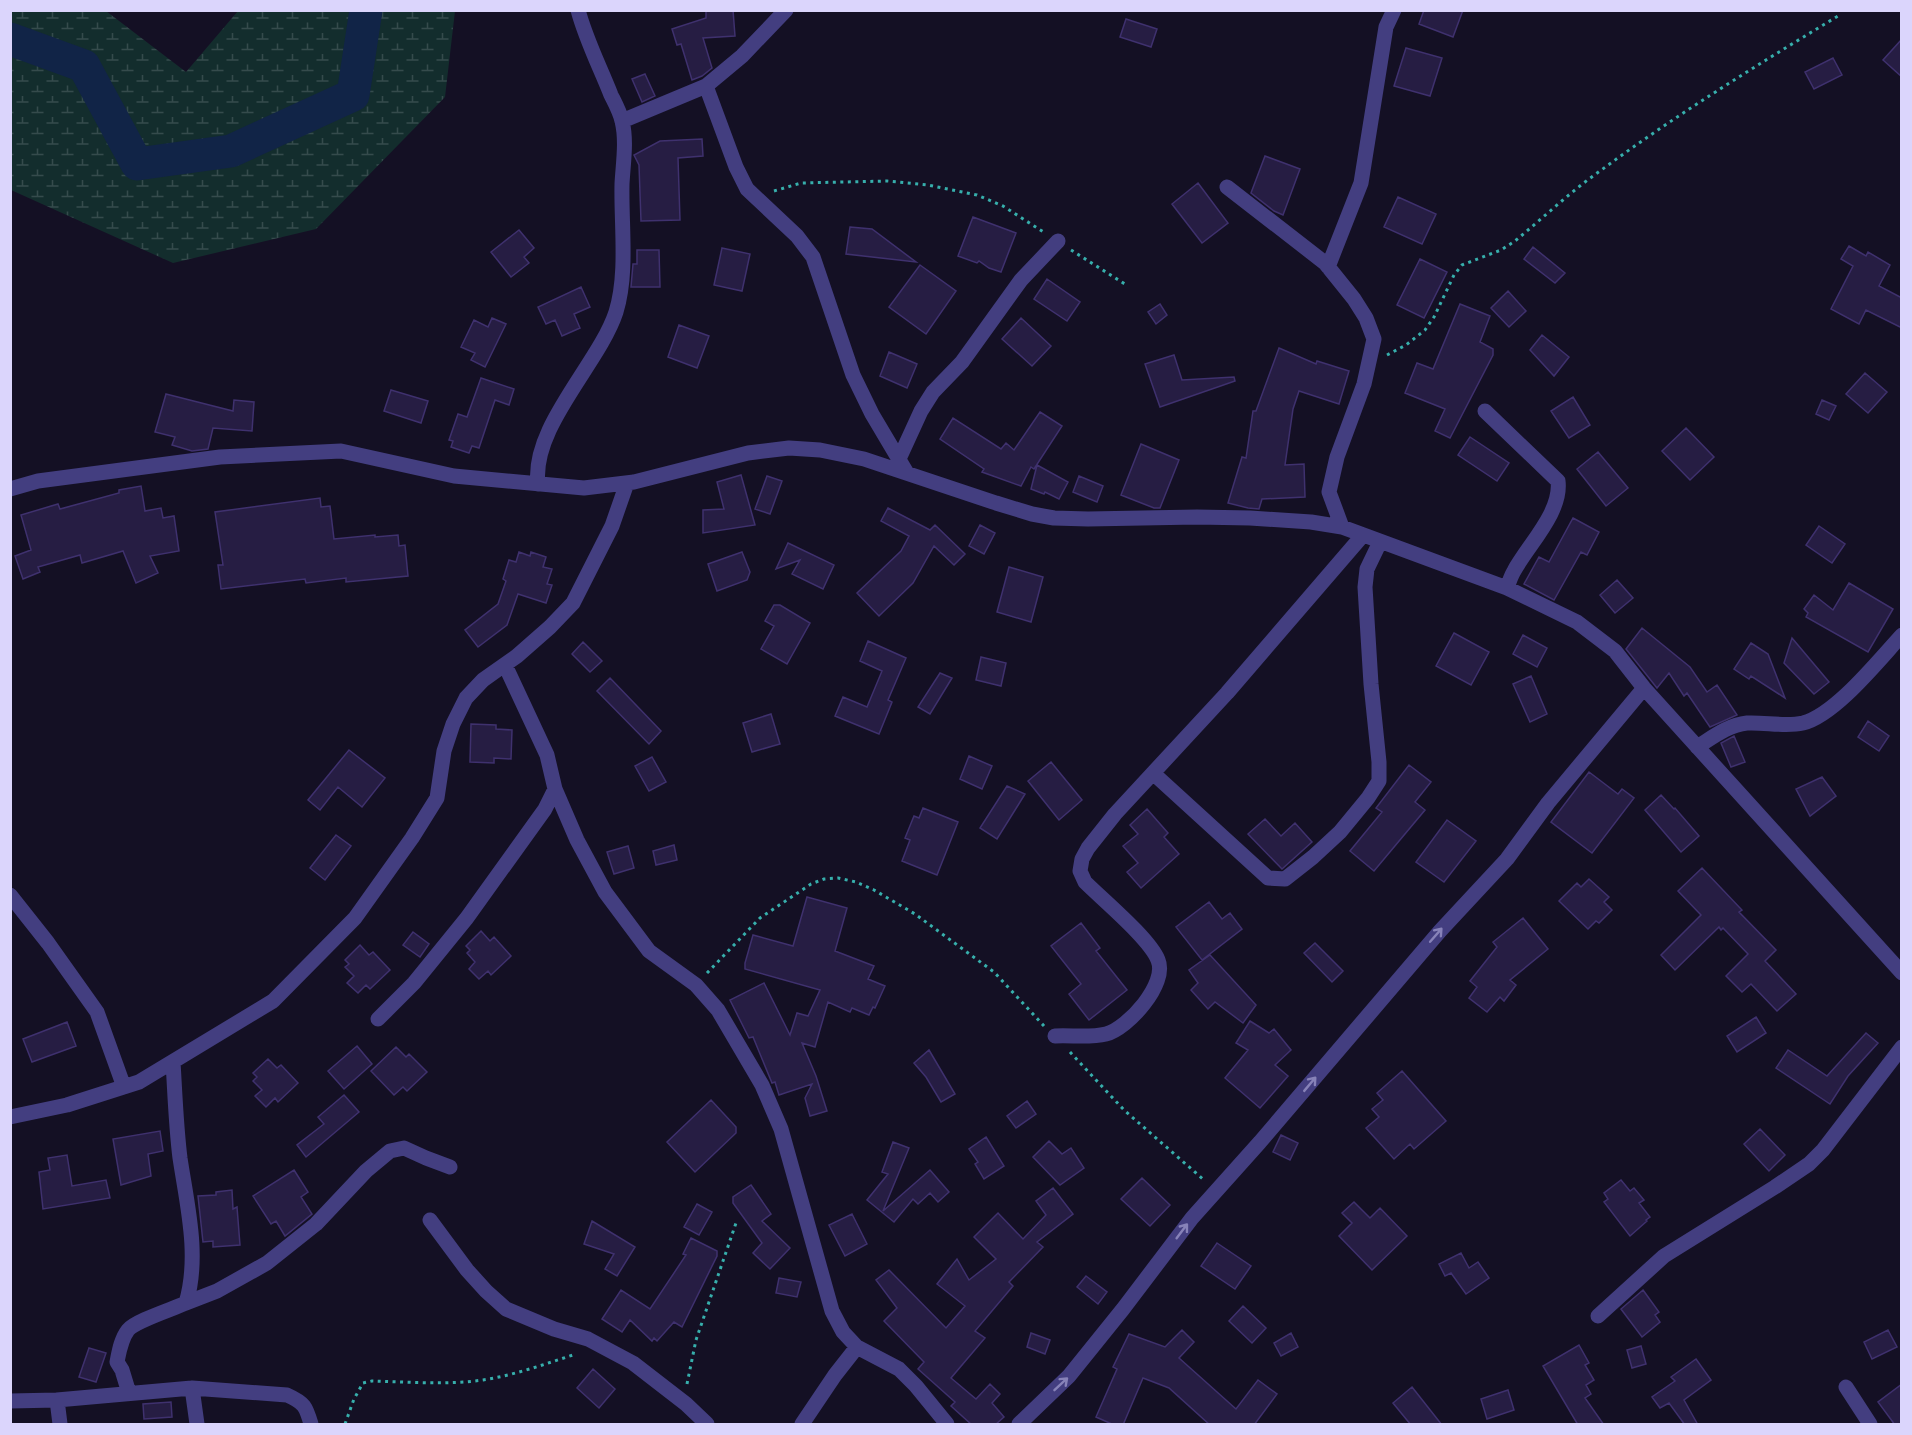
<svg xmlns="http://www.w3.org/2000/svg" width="1912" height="1435" font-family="'Sofia Sans Condensed',sans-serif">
  <defs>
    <pattern id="wetland-marsh" width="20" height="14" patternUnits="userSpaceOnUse" patternTransform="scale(1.5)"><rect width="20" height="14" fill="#132d2d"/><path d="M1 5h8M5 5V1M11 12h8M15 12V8" fill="none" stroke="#354b4c"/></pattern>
  </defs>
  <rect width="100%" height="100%" fill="#141024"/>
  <path fill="url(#wetland-marsh)" d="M11,10L106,11L186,72L238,11H455L445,97L316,229L173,263L11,190Z"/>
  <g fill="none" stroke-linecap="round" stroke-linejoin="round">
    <path stroke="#112447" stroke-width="33" d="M10,39L84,66L137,164L231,151L353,95L366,10"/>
  </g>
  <path fill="#261d43" stroke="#3f316e" stroke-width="1.5" d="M706,10H733L735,36L703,38L712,68L702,76L692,80L681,44L677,45L672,29L706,18Z
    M1424,10H1463L1453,37L1419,24Z
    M1126,19L1157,29L1151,47L1120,37Z
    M1902,39V77L1883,60Z
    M1406,48L1442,58L1430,96L1394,86Z
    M1833,58L1842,75L1814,89L1805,72Z
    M645,74L655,96L642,102L632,79Z
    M702,139L703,156L678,158L680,220L641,221L639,165L634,155L660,141Z
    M1265,156L1300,169L1283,215L1274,211L1251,193Z
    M1198,183L1228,223L1202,243L1172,204Z
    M1398,197L1436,214L1422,244L1384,227Z
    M973,217L1016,233L1001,272L989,268L979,261L977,263L958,256Z
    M850,227L872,229L916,262L846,254Z
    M519,230L534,248L524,257L529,263L511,277L491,252Z
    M1849,246L1866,256L1868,252L1890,265L1879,286L1902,298V328L1866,310L1859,324L1831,309L1853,266L1841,259Z
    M1533,247L1565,273L1555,283L1524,259Z
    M722,248L750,254L742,291L714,285Z
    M637,250H659L660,287H631L633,264H637Z
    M1420,259L1447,272L1424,318L1397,305Z
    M920,265L956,291L926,334L889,307Z
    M1047,279L1080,302L1067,321L1034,299Z
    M581,287L590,307L574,314L580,328L562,336L555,320L546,324L538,307Z
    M1508,291L1526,311L1509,327L1491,308Z
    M1160,304L1167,315L1156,324L1148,312Z
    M1460,304L1490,316L1480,342L1493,349V355L1450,438L1435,431L1445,409L1405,393L1417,363L1433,369Z
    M492,318L506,324L485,367L471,360L475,353L461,347L474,320L488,327Z
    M1021,318L1051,346L1032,366L1002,339Z
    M679,325L709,336L697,368L668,357Z
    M1542,335L1569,357L1554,376L1530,350Z
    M1279,348L1316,364L1317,361L1349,371L1339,404L1299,391L1293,409L1285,465L1304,464L1305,497L1262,499L1259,509L1248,508L1228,503L1242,457L1246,458L1253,411H1256Z
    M889,352L917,364L907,388L880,376Z
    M1174,355L1182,380L1234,377L1235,381L1160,407L1145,364Z
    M1865,373L1887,392L1868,413L1846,394Z
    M481,378L514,389L509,405L495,400L479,448L472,446L469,453L451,447L453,441L449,440L458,414L467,417Z
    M391,390L428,401L421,423L384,411Z
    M166,394L233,411L234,400L254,402L252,431L213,428L208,449L192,451L172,445L175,437L155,432Z
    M1573,397L1590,425L1569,438L1551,411Z
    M1822,400L1836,406L1829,420L1816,414Z
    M1040,412L1062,426L1034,469L1031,467L1021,486L982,472L984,469L940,439L953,418L1001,449L1006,443L1014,450Z
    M1686,428L1714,457L1690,480L1662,451Z
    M1470,437L1509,463L1497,481L1458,455Z
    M1141,444L1179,460L1160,508H1154L1121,495Z
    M1598,452L1628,488L1606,506L1577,469Z
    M1037,465L1068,482L1059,499L1045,492L1044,494L1031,489Z
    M741,475L755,525L703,533V510L724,509L717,482Z
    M767,476L782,481L770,514L755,509Z
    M1079,476L1103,486L1097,502L1073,492Z
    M141,486L145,511L161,508L163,518L174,516L179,551L150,556L158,573L136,583L123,551L82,563L80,555L38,567L40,572L23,579L15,556L31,550L21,515L58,504L60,509L119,493V490Z
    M320,498L321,507L330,506L334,539L375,535V537L398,535L399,546L405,545L408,576L346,582V578L306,583L305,579L221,589L218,565H223L215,512Z
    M888,508L930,530L935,525L965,554L954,565L934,546L913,583L879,616L857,593L901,551L909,536L881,521Z
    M1573,518L1599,532L1587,555L1581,552L1554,600L1524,584L1539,557L1549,562Z
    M980,525L995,533L984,554L969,546Z
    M1819,526L1845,544L1832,563L1806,545Z
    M788,543L834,565L823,589L792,574L800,560L776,569Z
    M519,552L530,556L531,552L546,557L543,567L552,569L547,584L552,585L546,603L518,594L507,625L478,647L465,630L498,604L506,581L503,579L509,560L516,562Z
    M742,552L750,572L747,580L717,591L708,564Z
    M1009,567L1043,577L1031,622L997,612Z
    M1617,580L1633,598L1615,613L1600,595Z
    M1849,583L1893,609L1868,652L1806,617L1808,613L1804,609L1814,595L1833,610Z
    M774,605H780L810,623L787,664L761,649L774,626L765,621Z
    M1642,628L1690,667L1707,692L1717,685L1737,715L1710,727L1687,693L1684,696L1669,673L1657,688L1626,649Z
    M1454,633L1489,652L1471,685L1436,666Z
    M1523,635L1547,648L1537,667L1513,654Z
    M1792,638L1829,682L1814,694L1784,663Z
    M868,641L906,658L888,700L892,702L879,734L835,716L843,697L867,707L882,671L860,661Z
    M583,642L602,661L590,672L572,654Z
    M1751,643L1768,654L1785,698L1751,676L1749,679L1734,669Z
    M981,657L1006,663L1001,686L976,680Z
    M940,673L952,678L930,714L918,707Z
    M1531,676L1547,714L1530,722L1513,684Z
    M610,678L661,731L649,744L597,691Z
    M771,714L780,744L752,752L743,723Z
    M1868,721L1889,736L1879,751L1858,737Z
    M471,724L496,725V729L512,730L511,759L494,758V763L470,762Z
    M1734,736L1745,762L1731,767L1721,743Z
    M349,750L385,778L362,807L338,787L320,810L308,800Z
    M969,756L992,766L982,789L960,779Z
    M652,757L666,782L649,791L635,766Z
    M1051,762L1082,800L1059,820L1028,781Z
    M1409,765L1431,782L1415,802L1425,810L1374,871L1350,851L1382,812L1376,808Z
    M1589,772L1618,794L1622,789L1634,798L1592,853L1551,822Z
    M1822,777L1836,796L1810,816L1796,789Z
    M1007,786L1025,794L997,839L980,828Z
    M1661,795L1674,809L1675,808L1699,836L1681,852L1645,810Z
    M923,808L958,822L937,875L902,861L910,840L905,838L914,816L919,818Z
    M1147,809L1168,833L1164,837L1179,854L1141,888L1127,872L1138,863L1123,846L1138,834L1130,825Z
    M1265,819L1281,836L1295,823L1312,842L1282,869L1248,834Z
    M1447,820L1476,841L1444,882L1416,862Z
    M336,835L351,846L325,880L310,868Z
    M674,845L677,860L656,865L653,851Z
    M628,846L634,868L614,874L607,852Z
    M1702,868L1742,910L1739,912L1776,950L1765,961L1796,994L1777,1011L1751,984L1742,992L1726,976L1748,954L1723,928L1721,930L1719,927L1675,970L1661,955L1701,915L1678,891Z
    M1589,879L1609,897L1604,902L1612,910L1599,923L1596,921L1588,929L1559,901L1577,883L1581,887Z
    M807,897L847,908L835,951L874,966L868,979L885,986L875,1008L873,1007L869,1015L852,1008L850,1012L828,1002L815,1047L802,1043L816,1076L827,1111L810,1116L805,1098L812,1084L779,1095L775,1082L772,1083L753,1037L749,1038L730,1000L764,983L790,1035L797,1013L808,1016L820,990L745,969V963L753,935L793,946Z
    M1209,902L1222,919L1230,913L1242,929L1202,960L1176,927Z
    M1523,918L1548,949L1510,980L1516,985L1504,1001L1500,997L1487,1012L1469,998L1477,987L1470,981L1497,947L1493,942Z
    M1081,923L1100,948L1096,951L1127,990L1089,1020L1069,994L1081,984L1051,946Z
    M481,931L490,941L494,937L511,956L491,975L488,971L479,979L469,969L475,962L467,953L470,950L466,946Z
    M413,932L429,944L420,957L403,945Z
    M1315,943L1343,971L1332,982L1304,953Z
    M360,945L369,955L373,952L390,970L370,989L366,985L358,993L347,983L354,976L345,967L349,964L345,960Z
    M1210,955L1256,1005L1243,1023L1215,1002L1208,1009L1191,990L1198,983L1189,970Z
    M1756,1017L1766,1033L1737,1052L1727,1036Z
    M1250,1021L1269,1033L1274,1029L1291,1050L1275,1065L1288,1076L1260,1108L1225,1078L1248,1050L1236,1043Z
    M67,1022L76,1046L32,1062L23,1039Z
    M1866,1033L1878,1043L1848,1076L1830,1104L1776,1068L1788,1050L1827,1076Z
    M357,1046L372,1064L344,1089L328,1071Z
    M396,1047L406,1057L409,1054L427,1072L407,1091L403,1087L394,1095L371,1071Z
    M929,1050L955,1094L941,1102L926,1077L914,1063Z
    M268,1059L277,1068L281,1065L298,1083L278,1102L275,1098L266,1107L255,1096L262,1090L253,1081L257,1077L253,1073Z
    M1402,1071L1446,1121L1414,1149L1410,1144L1394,1159L1366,1128L1379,1117L1372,1109L1383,1100L1377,1093Z
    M344,1095L359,1112L306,1157L297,1145L324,1124L318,1117Z
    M711,1100L736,1127V1133L695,1172L667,1142Z
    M1027,1101L1036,1114L1016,1128L1007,1116Z
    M1760,1129L1785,1155L1769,1171L1744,1144Z
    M160,1131L163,1151L148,1154L151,1176L121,1185L113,1139Z
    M1281,1135L1298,1143L1290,1160L1273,1152Z
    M986,1137L1004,1166L984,1179L975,1164L978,1162L969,1149Z
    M1049,1141L1062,1154L1071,1148L1084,1168L1060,1185L1033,1157Z
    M893,1142L909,1148L883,1211L930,1170L949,1192L938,1202L930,1193L918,1204L913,1199L894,1222L867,1200L888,1174L882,1172Z
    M67,1155L72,1186L106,1180L110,1198L43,1209L39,1172L50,1170L48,1158Z
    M294,1170L308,1192L301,1197L312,1214L285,1236L276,1221L271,1224L253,1196Z
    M1142,1178L1170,1205L1150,1226L1121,1199Z
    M1621,1180L1630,1191L1634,1188L1644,1200L1639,1203L1650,1217L1646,1220L1647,1221L1630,1236L1604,1202L1608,1199L1604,1193Z
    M751,1185L771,1214L762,1221L790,1248L770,1269L753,1253L762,1243L733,1203V1197Z
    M1053,1188L1073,1214L1037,1242L1043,1247L1009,1282L1013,1286L975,1331L985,1338L951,1378L976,1399L990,1384L1000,1394L992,1403L1004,1417L995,1425H972L951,1406L955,1402L918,1369L924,1362L884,1321L897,1308L876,1280L889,1270L946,1328L965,1306L937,1284L957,1259L969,1280L996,1259L974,1237L998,1213L1023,1239L1046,1215L1036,1201Z
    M232,1190L233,1209L237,1207L240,1245L213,1247V1241L203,1242L198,1196L216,1195V1192Z
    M1354,1202L1370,1218L1380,1208L1407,1236L1372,1270L1339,1236L1352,1223L1342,1213Z
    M697,1204L712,1212L699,1235L684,1227Z
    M852,1214L867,1244L845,1256L829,1225Z
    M592,1221L635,1247L617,1276L605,1269L614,1254L584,1244Z
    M691,1238L717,1251V1256L682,1327L674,1322L657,1341L654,1338L652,1341L630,1320L622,1332L602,1319L621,1290L650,1309L686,1255L683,1254Z
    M1217,1243L1251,1266L1235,1289L1201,1266Z
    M1461,1253L1469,1268L1478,1262L1489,1278L1466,1294L1451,1273L1445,1276L1439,1264Z
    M1086,1276L1107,1292L1098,1304L1077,1287Z
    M779,1278L801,1282L797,1297L776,1293Z
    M1643,1290L1659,1312L1655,1315L1660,1322L1642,1337L1621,1309Z
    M1243,1306L1266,1328L1252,1343L1229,1321Z
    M1182,1330L1194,1342L1179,1358L1236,1409L1258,1380L1277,1394L1254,1425H1210L1169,1388L1143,1378L1123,1425H1114L1096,1417L1117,1369L1113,1367L1129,1334L1165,1347Z
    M1888,1330L1897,1347L1872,1359L1864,1342Z
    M1031,1333L1050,1340L1045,1354L1027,1347Z
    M1291,1333L1298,1347L1281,1356L1274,1343Z
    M1579,1345L1589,1363L1585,1365L1594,1380L1586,1385L1591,1394L1585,1398L1604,1425H1578L1543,1366Z
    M1641,1346L1646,1364L1632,1368L1627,1350Z
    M89,1348L106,1353L96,1382L79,1377Z
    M1696,1359L1711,1380L1684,1400L1698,1425H1685L1669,1403L1660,1408L1652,1397L1675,1381L1671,1377Z
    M593,1369L615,1389L599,1408L577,1388Z
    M1902,1384V1425H1895L1878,1402Z
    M1412,1387L1442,1425H1411L1393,1403Z
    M1508,1390L1514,1410L1487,1419L1481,1399Z
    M171,1402L172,1417L144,1419L143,1404Z"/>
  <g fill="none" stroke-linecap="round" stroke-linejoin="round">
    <path stroke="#37afac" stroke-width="3" stroke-dasharray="3 4.5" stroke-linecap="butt" d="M774,191L801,183L887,181L928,185L977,195L1003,206L1045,233
      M1071,250L1128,286
      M1387,355L1406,345L1425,330L1434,317L1454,275L1462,265L1501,250L1515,241C1543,218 1570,192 1600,171C1676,115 1757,65 1838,16
      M707,973L760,918L811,884L824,879L838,878L856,882L874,890L915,914L994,972L1044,1026
      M1070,1052L1124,1110L1204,1180
      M687,1384L696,1340L736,1223
      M345,1424L354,1399L363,1383L372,1381C408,1382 447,1385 483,1380C515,1375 545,1364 576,1354"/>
    <path stroke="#433e80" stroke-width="15" d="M706,86L736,167L747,189L797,236L813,257L853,375L872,414L907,473
      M622,121L706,86L742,56L786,10
      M1227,187L1325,263L1354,299L1366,318L1374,339L1364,384L1337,457L1329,492L1342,527
      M1328,267L1361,183L1386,27L1394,10
      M1485,411L1558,481C1562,512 1528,545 1514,571C1511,576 1509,582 1507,588
      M899,459L921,411L933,392L962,362L1021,280L1058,241
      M538,484C531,427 599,364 616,312C628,273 621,225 622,184C623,164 627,141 622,121C620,112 615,103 611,95C600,67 586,40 578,10
      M10,489L38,481L220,457L341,451L454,476L584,488L634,482L748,453L789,448L820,450L864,459L996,503L1032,514L1054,518L1088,519L1197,517L1250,518L1311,522L1342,527L1507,588L1577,622L1615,651L1644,688L1902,973
      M505,665L547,755L555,789L577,840L605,892L649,951L696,985L718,1010L762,1085L781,1129L832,1311L843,1332L857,1347L899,1369L916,1386L947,1424
      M1697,747C1713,737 1728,725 1747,723C1765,722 1785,727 1803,723C1835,715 1878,661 1902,635
      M1154,774L1268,878L1285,879L1313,857L1340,832L1368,798L1379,781V762L1371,684L1365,587L1367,569L1380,542
      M10,895L48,943L97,1012L124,1087
      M378,1019L414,983L466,919L545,809L555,789
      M1055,1036C1071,1035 1090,1038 1106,1034C1128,1028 1168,984 1158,960C1150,939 1103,900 1085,882L1080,871L1082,859L1088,848L1115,814L1227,693L1363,535
      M10,1117L67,1105L139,1082L273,1001L355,918L412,838L437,798L444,751L453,724L466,698L483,680L517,656L550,627L573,603L612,526L627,483
      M430,1220L467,1270L486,1291L506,1309L554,1329L588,1339L633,1363L686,1404L707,1424
      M186,1303L217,1291L267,1263L316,1224L366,1171L390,1151L404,1148L426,1158L450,1167
      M1598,1316L1664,1256L1775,1187L1809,1164L1823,1150L1902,1047
      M1846,1387L1870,1424
      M192,1388L197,1424
      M129,1393L122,1370L117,1362C119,1352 121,1339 128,1330C135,1321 173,1309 186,1303C200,1256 187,1205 180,1158C176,1126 175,1094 173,1062
      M57,1400L60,1424
      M10,1401L57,1400L192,1388L287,1395C305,1403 306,1407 311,1424
      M802,1424L835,1375L857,1347
      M1019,1424L1069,1376L1123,1309L1192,1218L1260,1142L1440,931L1507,859L1548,803L1644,688"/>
  </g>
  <defs><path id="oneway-shaft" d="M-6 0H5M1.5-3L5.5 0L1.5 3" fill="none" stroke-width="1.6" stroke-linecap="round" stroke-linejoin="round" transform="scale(1.5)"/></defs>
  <g stroke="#8782b8">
    <use href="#oneway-shaft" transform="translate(1436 935) rotate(-49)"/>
    <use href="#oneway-shaft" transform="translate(1310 1084) rotate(-50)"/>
    <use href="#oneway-shaft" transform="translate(1182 1231) rotate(-53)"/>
    <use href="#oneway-shaft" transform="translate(1061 1384) rotate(-43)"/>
  </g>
  <rect width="1912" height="1435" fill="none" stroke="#dbd5fc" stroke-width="24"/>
</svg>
